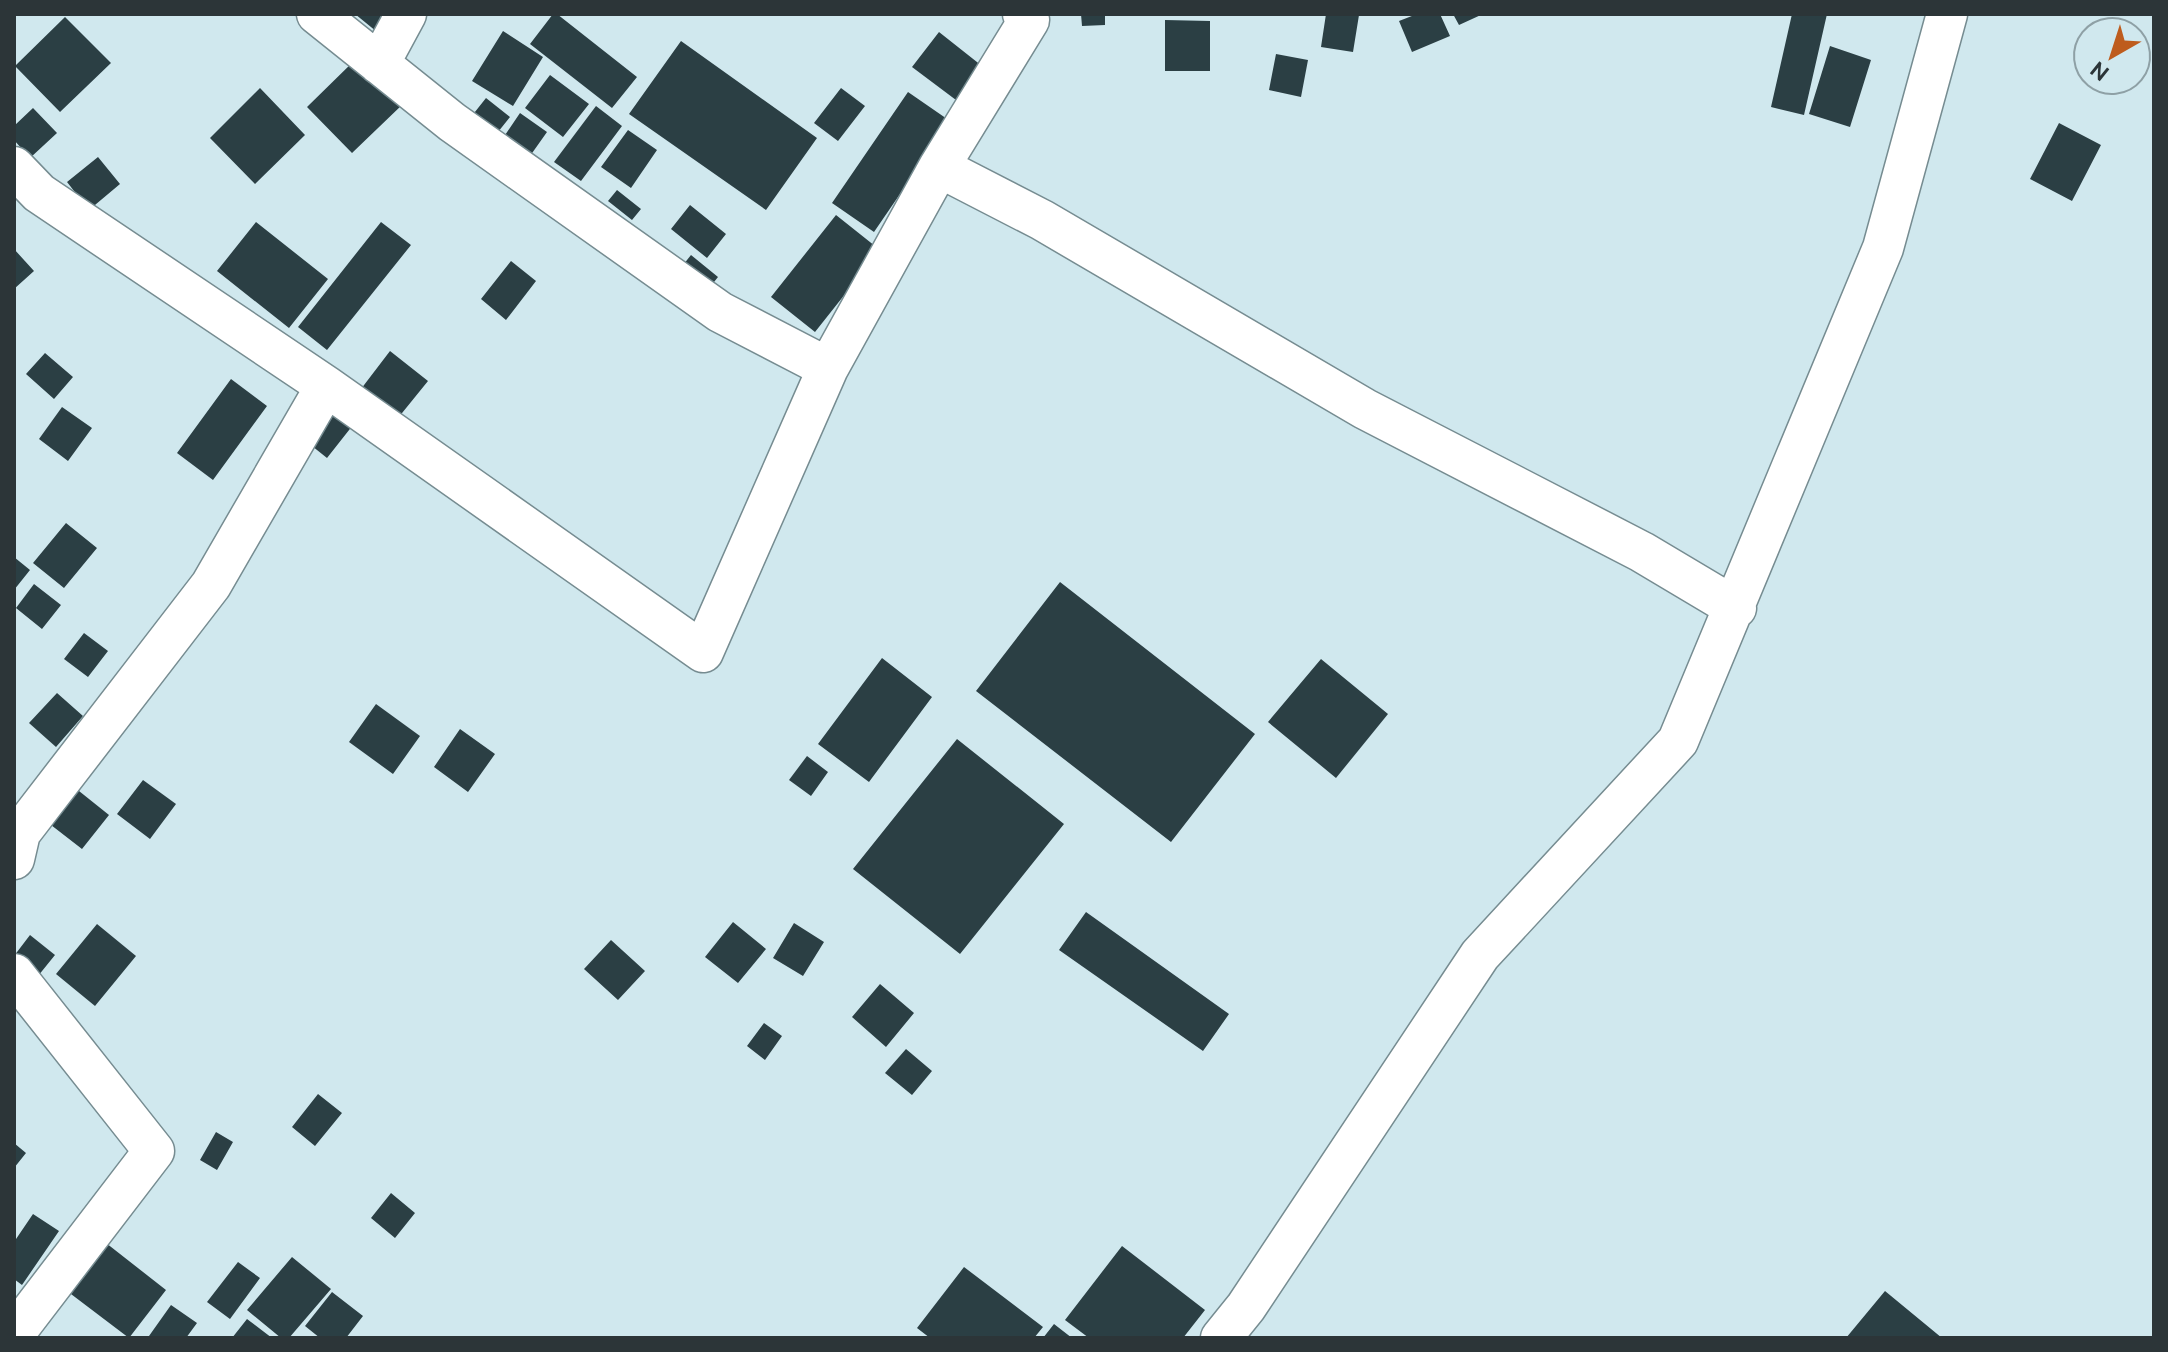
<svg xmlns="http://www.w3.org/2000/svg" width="2168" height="1352" font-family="Ubuntu,sans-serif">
  <rect width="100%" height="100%" fill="#d0e8ee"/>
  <path fill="#2b3f44" d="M355,14H400L382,36Z
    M553,14H557L637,77L612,108L530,44Z
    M1081,14H1105V25L1082,26Z
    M1326,14L1359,15L1353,52L1321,47Z
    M1417,14H1440L1450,36L1412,52L1399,21Z
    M1453,14H1483L1459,25Z
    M1792,14H1827L1804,115L1771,107Z
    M65,17L111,63L60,112L15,66Z
    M1165,20L1210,21V71H1165Z
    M503,31L543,57L513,106L472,81Z
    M939,32L982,66L956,100L912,67Z
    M681,41L817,138L766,210L629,114Z
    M1830,46L1871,60L1850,127L1809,114Z
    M1276,54L1308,60L1301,97L1269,90Z
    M357,58L403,104L352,153L307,107Z
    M550,75L589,104L563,137L525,108Z
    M260,88L305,135L255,184L210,138Z
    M841,88L865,106L838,141L814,123Z
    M908,92L950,121L874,232L832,203Z
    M486,98L510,117L490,142L467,122Z
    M596,106L622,126L581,181L554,162Z
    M33,108L57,133L30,158L14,140V126Z
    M520,113L547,132L530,156L503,138Z
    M2059,123L2101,145L2072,201L2030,179Z
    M628,130L657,150L631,188L601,167Z
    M98,157L120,184L89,210L67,182Z
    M617,190L641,209L632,220L608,201Z
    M690,205L726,234L707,258L671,229Z
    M836,215L880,250L815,332L771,297Z
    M256,222L328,279L289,328L217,271Z
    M381,222L411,245L327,350L298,327Z
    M14,249L34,271L14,289Z
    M691,255L718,277L706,292L679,270Z
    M511,261L536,281L506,320L481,299Z
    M390,351L428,381L398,418L361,389Z
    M45,353L73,377L54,399L26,374Z
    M231,379L267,406L213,480L177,453Z
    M62,407L92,428L68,461L39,439Z
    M333,409L353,425L327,458L307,442Z
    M66,523L97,548L64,588L33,563Z
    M14,557L30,570L14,590Z
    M1060,582L1255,734L1171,842L976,691Z
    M34,584L61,605L42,629L16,608Z
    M84,633L108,651L88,677L64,659Z
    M882,658L932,697L869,782L818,744Z
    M1321,659L1388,714L1336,778L1268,722Z
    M57,693L83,716L56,747L29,723Z
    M376,704L420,736L393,774L349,742Z
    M460,729L495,754L468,792L434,767Z
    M957,739L1064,824L960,954L853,869Z
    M807,756L828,772L811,796L789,780Z
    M143,780L176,804L150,839L117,814Z
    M69,783L109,815L82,849L42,818Z
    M1086,912L1229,1014L1203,1051L1059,950Z
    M733,922L766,949L738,983L705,957Z
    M794,923L824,942L803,976L773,958Z
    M97,924L136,956L95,1006L56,974Z
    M30,935L55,955L38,976L14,956Z
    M611,940L645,971L618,1000L584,969Z
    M880,984L914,1013L886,1047L852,1017Z
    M764,1023L782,1036L765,1060L747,1046Z
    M906,1049L932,1071L912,1095L885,1073Z
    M318,1094L342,1113L315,1146L292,1127Z
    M216,1132L233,1142L217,1170L200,1160Z
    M14,1143L26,1153L14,1168Z
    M391,1193L415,1213L395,1238L371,1218Z
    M33,1214L59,1231L22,1285L14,1279V1242Z
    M106,1243L166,1290L129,1338L67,1291Z
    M1122,1246L1205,1310L1183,1338H1089L1065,1320Z
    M292,1257L331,1289L289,1338H281L247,1310Z
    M238,1262L260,1278L230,1319L207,1302Z
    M964,1267L1043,1327L1034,1338H930L917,1328Z
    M1885,1291L1942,1338H1846Z
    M332,1292L363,1316L346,1338H320L305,1326Z
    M171,1305L197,1323L186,1338H152L149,1336Z
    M247,1319L272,1338H232Z
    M1054,1324L1072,1338H1043Z"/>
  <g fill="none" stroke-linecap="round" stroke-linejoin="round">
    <defs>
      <path id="minor" d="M317,14L452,122L720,312L828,368L939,167L1042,220L1365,409L1642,552L1736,608
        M379,64L406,14
        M14,167L39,193L326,386L211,585L20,833L14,859
        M939,167L1029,20L1023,14
        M326,386L703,652L828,368
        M14,974L154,1151L14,1334
        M1221,1338L1246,1307L1480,955L1678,741L1883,248L1947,14"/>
    </defs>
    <use href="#minor" stroke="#768c91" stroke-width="43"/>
    <use href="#minor" stroke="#fff" stroke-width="40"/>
  </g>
  <rect width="2168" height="1352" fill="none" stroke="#2c3538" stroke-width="32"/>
  <g transform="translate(2112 56) rotate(219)"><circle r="38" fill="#d0e8ee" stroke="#8ea0a5" stroke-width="2"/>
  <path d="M0-6L14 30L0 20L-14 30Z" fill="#be5c1d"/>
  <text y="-12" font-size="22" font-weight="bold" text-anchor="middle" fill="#2c3538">N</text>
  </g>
</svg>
